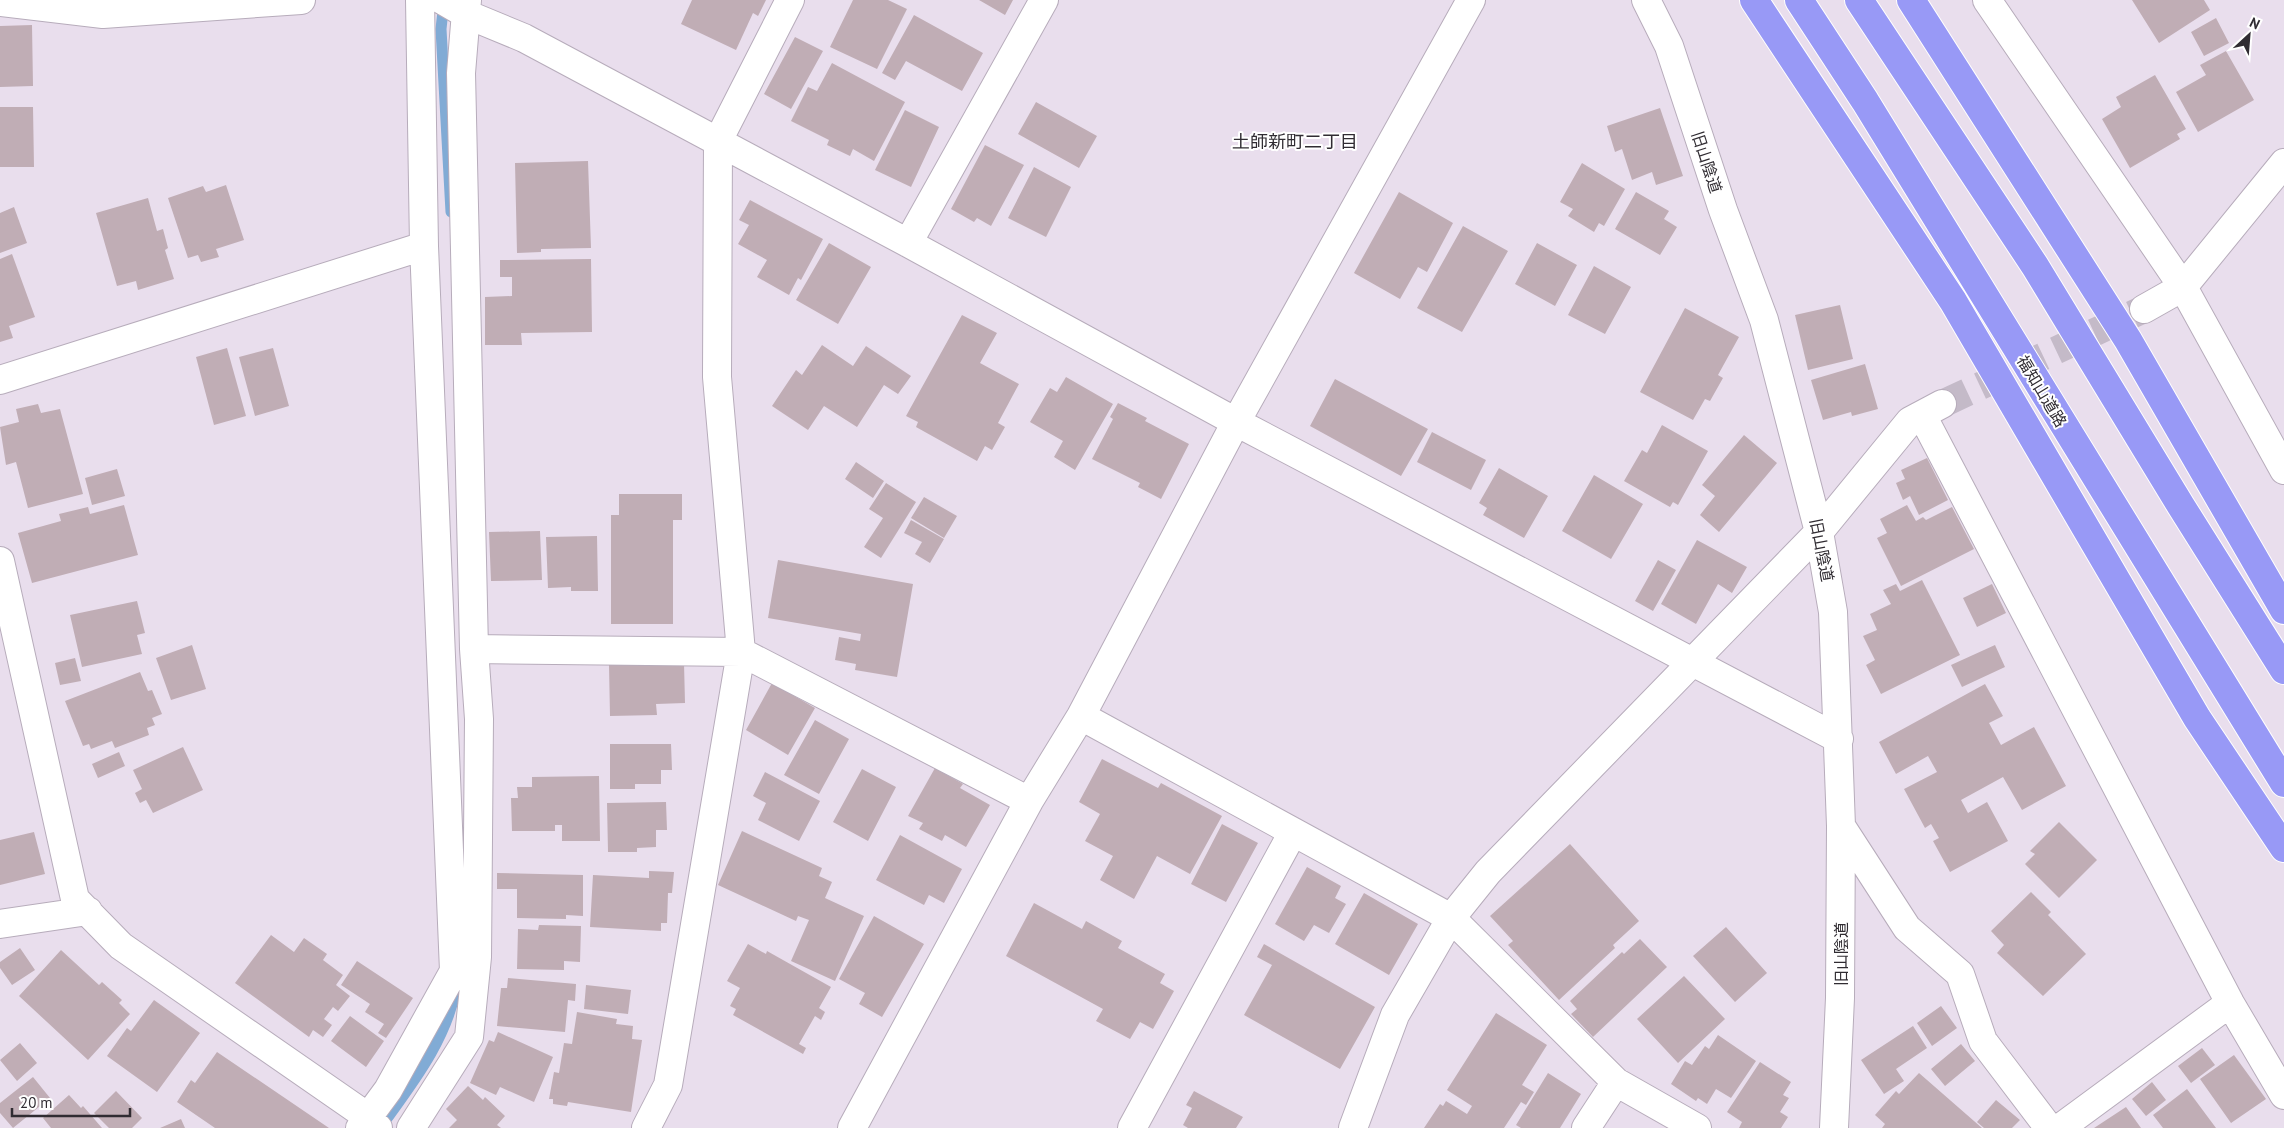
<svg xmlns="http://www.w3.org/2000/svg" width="2284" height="1128" font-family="'PT Sans','Noto Sans JP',sans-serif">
  <rect width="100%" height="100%" fill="#e9deed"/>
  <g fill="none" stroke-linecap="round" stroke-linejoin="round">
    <path stroke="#81abd5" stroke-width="11" d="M444,1L441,29L451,212
      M380,1128C414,1081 447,1040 458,981"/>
  </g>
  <path fill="#c0adb5" d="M692,0H766L758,16L753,13L736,50L681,24Z
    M853,0H888L907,9L877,69L830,47Z
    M979,0H1013L1005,15Z
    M2132,0H2204L2210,10L2159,43Z
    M914,15L983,53L962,91L906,61L895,80L882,73Z
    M2216,18L2229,43L2204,56L2191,32Z
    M32,25L33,86L0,87V26Z
    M795,37L823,51L791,109L764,94Z
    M2226,51L2254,100L2198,132L2176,92L2206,75L2200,65Z
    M832,63L905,102L874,161L853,149L850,156L827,145L829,140L791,121L808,87L817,91Z
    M2155,75L2186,129L2177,134L2180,139L2130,168L2102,119L2121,107L2116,97Z
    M1036,102L1097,136L1079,168L1018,134Z
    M0,107H33L34,167H0Z
    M1660,108L1683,176L1656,185L1652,172L1632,180L1622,149L1615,152L1607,126Z
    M905,110L939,127L911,187L875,170Z
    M985,145L1024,165L991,226L977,218L974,222L951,209Z
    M588,161L591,248L541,249V252L517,253L515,163Z
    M1582,163L1625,189L1604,226L1599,223L1594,232L1568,216L1573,209L1560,202Z
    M1034,167L1071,187L1046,237L1008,218Z
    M226,185L244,240L216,249L219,257L201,262L198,255L188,258L168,198L203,186L206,192Z
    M1399,192L1453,223L1427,272L1418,267L1400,299L1354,273Z
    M1636,192L1669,211L1664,219L1677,227L1660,255L1615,229Z
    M148,198L157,231L163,229L168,248L165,250L174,279L138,290L136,281L117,286L96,213Z
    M750,200L823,239L801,280L798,278L789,295L757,277L767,260L738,244L749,225L739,220Z
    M14,207L27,243L0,253V213Z
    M1463,226L1508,251L1462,332L1417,308Z
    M829,243L871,267L838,324L796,300Z
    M1537,243L1577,265L1555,306L1515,284Z
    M12,254L35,317L9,326L13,338L0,342V259Z
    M591,259L592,332L521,333L522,345H485V297L512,296V277H500V260Z
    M1594,266L1631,287L1605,334L1568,315Z
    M1840,305L1853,359L1808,370L1795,315Z
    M1685,308L1739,337L1718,375L1723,378L1710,401L1705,399L1693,420L1640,392Z
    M962,315L997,333L980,363L1019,384L998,423L1005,427L992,450L985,446L977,461L916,427L918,422L906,416Z
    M822,345L853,366L866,346L911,376L898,394L884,385L857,427L824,406L808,430L772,406L796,370L802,375Z
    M227,348L246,416L214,425L196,357Z
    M273,348L289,406L255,416L239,357Z
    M1865,364L1878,409L1852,416L1851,412L1823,420L1811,380Z
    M1066,377L1113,404L1075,470L1054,457L1063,441L1030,422L1050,388L1057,392Z
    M1335,379L1428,429L1401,476L1310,426Z
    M1118,403L1147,418L1145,421L1189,444L1161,499L1138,487L1140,483L1092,459L1113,419L1110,417Z
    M38,404L41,413L60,409L83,494L28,508L16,462L6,465L0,427L19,422L16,409Z
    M1662,425L1708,451L1678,505L1673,502L1670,507L1624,481L1642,450L1647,453Z
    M1432,432L1486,460L1471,490L1417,462Z
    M1744,435L1777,463L1719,532L1700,515L1715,496L1702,485Z
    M1927,458L1948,500L1919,515L1910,496L1903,500L1896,483L1905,479L1901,470Z
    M856,462L884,481L873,498L845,479Z
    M1499,468L1548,496L1524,538L1483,515L1487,508L1479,503Z
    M117,469L125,496L92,505L85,478Z
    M1594,475L1643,504L1611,559L1562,531Z
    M886,483L916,502L881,558L864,547L883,518L869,509Z
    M619,494H682V520H673V624H611V515H619Z
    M924,497L957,516L944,538L911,518Z
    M124,505L138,555L32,583L18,533L61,521L59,514L88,507L90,514Z
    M1907,505L1916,521L1923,517L1926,520L1952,507L1974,549L1901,586L1877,538L1887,533L1880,519Z
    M911,520L944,539L930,563L915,554L922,542L904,533Z
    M540,531L542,580L491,581L489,532Z
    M597,536L598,591H571V587L548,588L546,537Z
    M1697,540L1747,567L1732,593L1718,584L1696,624L1661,604Z
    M778,560L913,584L897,677L855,670L856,664L835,660L839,637L860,641L861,634L768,618Z
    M1658,560L1676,570L1653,611L1635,601Z
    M1922,580L1960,655L1881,694L1866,665L1875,660L1863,636L1877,630L1870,614L1891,604L1883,590L1896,584L1900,591Z
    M1992,584L2006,613L1977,627L1963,598Z
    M137,601L145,633L137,635L142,654L82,667L70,615Z
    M192,645L206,689L171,700L156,658Z
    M1995,645L2005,667L1962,687L1951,665Z
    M75,658L81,681L60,685L55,663Z
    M684,663L685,703L656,704L657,715L610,716L609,665Z
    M140,672L148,691L152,690L162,714L152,718L155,725L147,728L149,735L115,748L112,741L91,749L89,744L83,746L65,701Z
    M772,683L815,708L788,755L746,730Z
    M1985,684L2003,716L1989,723L2001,745L2034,727L2066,786L2022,810L2003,777L1961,800L1968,813L1987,802L2008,841L1950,872L1933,841L1939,838L1931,824L1925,828L1904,789L1937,772L1928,756L1896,774L1879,742Z
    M815,720L849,739L819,794L784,775Z
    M610,744H671L672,770H661V784H635V789H610Z
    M183,747L203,790L153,813L146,800L140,803L135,793L142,789L133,770Z
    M119,752L125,766L98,778L92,764Z
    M1102,759L1158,788L1161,783L1222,816L1190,874L1157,856L1134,899L1100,880L1113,856L1085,841L1100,814L1079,802Z
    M935,768L963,784L960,788L990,805L966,847L945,835L942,841L919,829L923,823L908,816Z
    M862,769L896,787L868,841L833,822Z
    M765,772L820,801L799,841L758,820L766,803L753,796Z
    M599,776L600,841H562V825H555V831H512L511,798H518L517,787H532V777Z
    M666,802L667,830H656V847L637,848V852H608L607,803Z
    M2059,822L2097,860L2059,898L2025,864L2035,854L2030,851Z
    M1222,824L1258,843L1226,902L1191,884Z
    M742,831L822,868L819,876L832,882L825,898L864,916L835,981L791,961L809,920L798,916L796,921L718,885Z
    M34,832L45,874L0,885V840Z
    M900,835L962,869L944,903L929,895L924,905L876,880Z
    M1570,844L1639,921L1613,945L1615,948L1559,1000L1508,945L1513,941L1490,916Z
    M1307,867L1341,886L1335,898L1346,904L1329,933L1314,925L1304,941L1275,924Z
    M649,871L674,872L672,893H668L667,923H661V931L590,927L593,875L649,878Z
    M497,873L583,875V916L566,915V919L517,918V889H497Z
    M2031,892L2051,912L2048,915L2086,954L2043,996L1997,953L2004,945L1991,931Z
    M1364,893L1418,924L1389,975L1335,944Z
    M1034,903L1082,929L1086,921L1122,941L1118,948L1165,974L1160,983L1174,991L1153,1029L1140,1022L1130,1039L1096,1021L1103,1009L1006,956Z
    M874,916L924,944L882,1017L859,1004L865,993L839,979Z
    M539,925L581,926L580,962L564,961V970L517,969L518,929L538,930Z
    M1726,927L1767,973L1735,1002L1693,956Z
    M271,935L294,952L304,938L327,954L323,960L343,975L336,985L350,996L338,1011L333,1007L324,1019L332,1025L323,1037L313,1030L309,1037L235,983Z
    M1640,939L1667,967L1593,1037L1571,1014L1577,1009L1570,1001L1622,952L1624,954Z
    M748,944L766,954L767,951L831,987L819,1008L825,1012L821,1020L815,1016L799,1044L806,1048L803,1054L733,1015L736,1009L730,1006L740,988L727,981Z
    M1264,944L1375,1007L1340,1069L1244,1015L1272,965L1257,957Z
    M20,948L35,970L12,985L0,968V962Z
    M61,950L99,985L102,982L122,1000L119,1003L130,1014L88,1060L19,996Z
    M357,961L413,998L386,1038L378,1033L384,1024L365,1012L370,1004L341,985Z
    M1684,976L1725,1019L1678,1063L1637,1019Z
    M508,978L576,984L575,1001L568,1000L565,1032L497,1026L501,988H507Z
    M586,985L631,990L628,1014L584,1009Z
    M154,1000L200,1033L157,1092L107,1056L127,1028L131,1031Z
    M1941,1006L1957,1028L1932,1046L1917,1023Z
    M577,1012L617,1019L616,1024L633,1026L632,1039L642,1040L631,1112L568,1102L567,1106L553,1104V1099H549L554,1072L559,1073L564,1043L572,1044Z
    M1496,1013L1547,1045L1522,1085L1534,1092L1526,1105L1521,1102L1504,1128H1424L1440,1104L1443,1106L1446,1101L1467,1114L1472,1106L1447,1090Z
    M350,1016L384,1041L366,1067L331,1041Z
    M1913,1026L1927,1048L1896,1069L1904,1081L1884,1094L1861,1060Z
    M498,1032L553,1057L534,1102L500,1087L496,1095L470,1083L489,1040L494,1042Z
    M1718,1035L1756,1061L1731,1098L1716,1089L1707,1104L1698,1098L1696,1101L1671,1084L1685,1061L1692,1065L1705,1046L1709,1049Z
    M20,1043L37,1063L17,1081L0,1060Z
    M1961,1044L1975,1061L1945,1086L1931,1069Z
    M2202,1048L2215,1065L2191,1083L2178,1066Z
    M217,1052L329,1128H215L177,1102L191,1080L195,1083Z
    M2234,1055L2266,1099L2231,1123L2200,1079Z
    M1760,1062L1791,1082L1783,1095L1789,1098L1780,1112L1788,1117L1781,1128H1739L1742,1122L1727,1112Z
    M1548,1073L1581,1094L1560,1128H1521L1516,1125Z
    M1919,1073L1982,1128H1882L1885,1124L1875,1115L1896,1091L1899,1094Z
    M33,1077L50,1098L13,1128L0,1113V1103Z
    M2152,1082L2166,1100L2146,1116L2132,1099Z
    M468,1086L483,1100L485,1097L505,1116L497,1125L501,1128H449L457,1120L446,1109Z
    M2187,1089L2216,1128H2163L2153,1115Z
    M116,1091L142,1118L132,1128H109L94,1113Z
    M1194,1091L1243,1117L1236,1128H1188L1183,1125L1192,1108L1186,1105Z
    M69,1095L81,1108L83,1106L102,1128H51L43,1118Z
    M1996,1100L2020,1120L2012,1128H1984L1977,1122Z
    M2126,1107L2141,1128H2094Z
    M181,1119L185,1128H160Z"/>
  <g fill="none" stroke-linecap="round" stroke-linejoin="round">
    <path stroke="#c4bac8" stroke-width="28" stroke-dasharray="28 14" stroke-linecap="butt" d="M1942,404L2144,309"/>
    <defs>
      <path id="minor" d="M442,0L466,14L524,38L908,243L1236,422L1839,739
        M1646,0L1669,46L1723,210L1764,320L1819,532L1833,612L1841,826L1840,998L1834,1128
        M1987,0L2183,287L2284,470
        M0,2L103,14L301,0
        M908,243L1044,0
        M2144,309L2183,287L2284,163
        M0,380L424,246
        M1922,415L2230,1003L2284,1095
        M0,561L75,899L121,946L368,1117L378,1128
        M474,649L741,652L1029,801
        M1081,716L1451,918L1616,1082L1697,1128
        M1841,826L1907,928L1960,974L1983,1041L2049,1128
        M0,924L88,911
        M360,1128L388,1090L454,971L424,246L420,0
        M411,1128L469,1037L477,957L479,719L474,649L461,73L467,0
        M646,1128L668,1085L741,652L717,377L718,141L790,0
        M852,1128L1029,801L1081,716L1236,422L1471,0
        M1132,1128L1293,832
        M1353,1128L1395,1015L1451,918L1488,872L1819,532L1910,421L1942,404
        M1586,1128L1616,1082
        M2060,1128L2230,1003"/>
      <path id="highway" d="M1754,0L1953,301L2197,718L2284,848
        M1799,0L1865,101L2284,783
        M1859,0L2035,266L2181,506L2284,670
        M1911,0L2128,340L2284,610"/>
    </defs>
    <use href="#minor" stroke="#b7acbb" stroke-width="30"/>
    <use href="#highway" stroke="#fff" stroke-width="30"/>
    <use href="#minor" stroke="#fff" stroke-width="28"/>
    <use href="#highway" stroke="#9899f6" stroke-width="28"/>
  </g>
  <g text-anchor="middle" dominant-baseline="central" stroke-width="4" stroke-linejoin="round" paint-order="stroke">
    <g font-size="16" fill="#302c32" stroke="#fff">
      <text transform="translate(1707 162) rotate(72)">旧山陰道</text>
      <text transform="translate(2042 391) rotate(59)">福知山道路</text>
      <text transform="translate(1822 550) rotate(79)">旧山陰道</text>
      <text transform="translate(1841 954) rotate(-90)">旧山陰道</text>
    </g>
    <g font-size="18" fill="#302c32" stroke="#fff">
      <text x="1295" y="141">土師新町二丁目</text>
    </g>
  </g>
  <g transform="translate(2249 35) rotate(26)" stroke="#ffffff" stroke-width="4" paint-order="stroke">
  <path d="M0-4L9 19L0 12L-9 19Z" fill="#302c32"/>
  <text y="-8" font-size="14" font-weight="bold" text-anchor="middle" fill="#302c32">N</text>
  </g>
  <path d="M12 1108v8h118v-8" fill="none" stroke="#302c32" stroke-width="2.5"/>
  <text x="20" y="1108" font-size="15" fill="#302c32" stroke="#ffffff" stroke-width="4" paint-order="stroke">20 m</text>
</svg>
